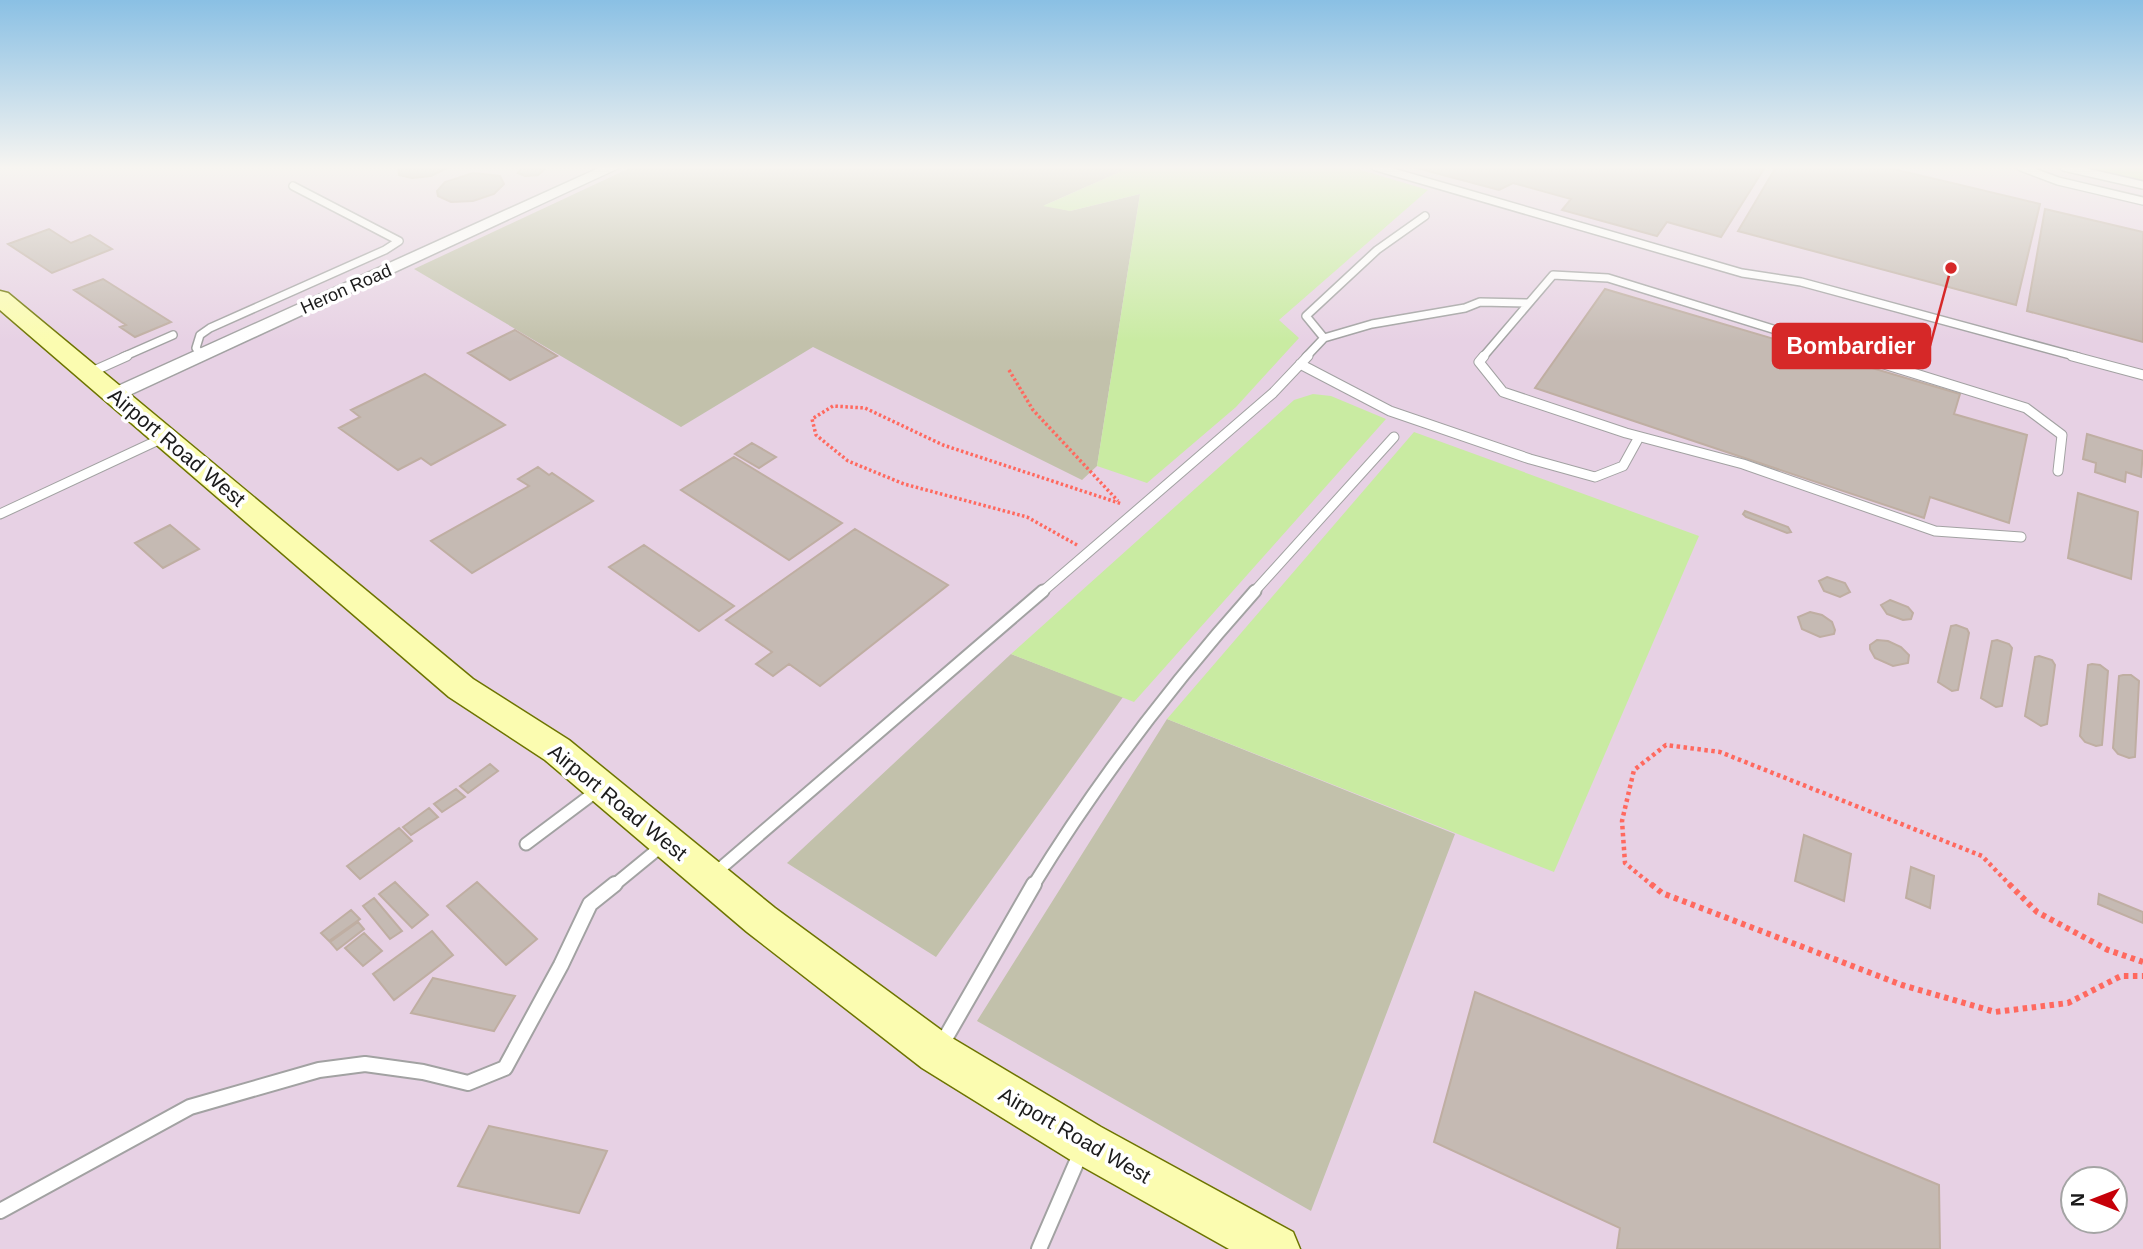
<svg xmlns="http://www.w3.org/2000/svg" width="2143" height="1249" font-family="Helvetica,sans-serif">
  <rect width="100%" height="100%" fill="#ede8e0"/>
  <path fill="#e7d1e4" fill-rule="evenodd" d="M0,167H2043L2143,190V1249H0ZM2073,1179H2115V1221H2073Z"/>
  <path fill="#c2c1ab" d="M632,167H1131L1045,205L1070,211L1140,194L1097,466L1082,480L813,347L681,427L414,269Z
    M1011,654L1123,697L936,957L787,863Z
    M1167,719L1455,834L1311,1211L977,1021Z"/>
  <path fill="#c9eba2" d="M1131,167H1351L1428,190L1279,320L1299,338L1236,407L1147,483L1097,466L1140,194L1070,211L1043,206Z
    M2047,167H2143V190Z
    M1313,394L1331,396L1386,419L1134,702L1011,654L1294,400Z
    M1414,432L1699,536L1554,872L1167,719Z"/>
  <path fill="#c5bab3" stroke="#bfaea2" stroke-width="2" d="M398,167H449L431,176L412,178L399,175Z
    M523,167H544L545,169L538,175L525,176L518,173Z
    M1413,167H1765L1721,237L1667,222L1657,236L1562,210L1571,199L1513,183L1499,190Z
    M1776,167H1885L2040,204L2016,305L1738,231Z
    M473,173L500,176L504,184L494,194L473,201L451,202L438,196L437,191L445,182Z
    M2045,209L2143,232V342L2027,311Z
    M49,229L71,243L90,235L112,249L52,273L8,244Z
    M103,279L171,322L135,337L120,327L126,325L74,290Z
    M1605,289L1960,394L1954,414L2027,435L2009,523L1930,497L1924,518L1535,388Z
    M515,330L557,356L510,380L468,353Z
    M425,374L505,425L431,465L421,458L398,470L339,428L360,417L351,410Z
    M2087,434L2143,451L2141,477L2126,472L2125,482L2095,472L2096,463L2083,459Z
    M752,443L776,457L759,468L735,454Z
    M734,457L842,523L789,560L681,490Z
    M538,467L549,475L552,473L593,501L472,573L431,541L529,486L518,479Z
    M2078,493L2138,512L2131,579L2068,558Z
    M1745,511L1788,527L1791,532L1787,533L1746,517L1743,514Z
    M170,525L199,549L163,568L135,543Z
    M855,529L948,585L820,686L789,664L773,676L756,664L772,652L726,620Z
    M644,545L734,606L699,631L609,567Z
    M1827,577L1845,583L1850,592L1840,597L1824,591L1819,581Z
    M1890,600L1908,607L1913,613L1911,619L1903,620L1887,614L1881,605Z
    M1810,612L1822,615L1832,622L1835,630L1834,634L1820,637L1802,629L1798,617Z
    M1956,625L1967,629L1969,633L1958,690L1952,691L1938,682L1951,626Z
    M1877,640L1888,641L1901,647L1909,655L1908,663L1893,666L1875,658L1870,649V645Z
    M1997,640L2009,644L2012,648L2002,706L1996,707L1981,698L1992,641Z
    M2039,656L2052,660L2055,665L2047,724L2041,726L2025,716L2035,657Z
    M2092,664L2100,665L2108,671L2102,745L2096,746L2085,742L2080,736L2088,665Z
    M2123,675H2131L2139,681L2135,757L2129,758L2118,754L2113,748L2119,676Z
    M490,764L498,771L468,793L460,786Z
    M456,789L465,797L442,812L434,804Z
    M429,808L438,817L411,835L403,827Z
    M399,828L412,841L360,879L347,866Z
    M1804,835L1851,854L1844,901L1795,881Z
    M1911,867L1934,876L1930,908L1906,898Z
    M395,882L428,915L412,928L379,894Z
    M477,882L537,939L506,965L447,906Z
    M2099,894L2143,912V923L2098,904Z
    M374,898L402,931L390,939L363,906Z
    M351,910L360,919L329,941L321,933Z
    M358,922L364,929L337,950L330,942Z
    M432,931L453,955L394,1000L373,974Z
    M364,933L382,951L363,966L345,948Z
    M433,978L515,996L494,1031L411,1013Z
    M1475,992L1939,1185L1940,1249H1617L1620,1228L1434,1142Z
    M489,1126L607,1151L579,1213L458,1186Z"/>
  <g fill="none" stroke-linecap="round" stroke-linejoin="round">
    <defs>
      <path id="lane-far3" d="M1376,167L1742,273L1801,282L2078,357
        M2021,167L2058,181L2143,201
        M2064,167L2143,185
        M1324,338L1306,316L1377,250L1425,216
        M201,355L196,348L200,335L210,328L385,250L399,241L293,186
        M123,357L173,335
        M1306,357L1324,338L1372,324L1465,308L1480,302L1527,303
        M1483,357L1553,275L1608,278L1863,357"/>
      <path id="lane-far2" d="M1484,356L1479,362L1503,392L1626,433L1743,464L1935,531L2021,537
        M1858,356L2026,408L2062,435L2058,471
        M2072,356L2143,375
        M1300,364L1390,411L1530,459L1595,477L1623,466L1639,437
        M89,373L127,356
        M0,514L165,437
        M1041,593L1273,393L1308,356
        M1253,593L1394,437"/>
      <path id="lane-far1" d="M526,844L598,790
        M715,873L1043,591
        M613,886L663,845
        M1033,886C1098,780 1172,684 1255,591"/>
      <path id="lane" d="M942,1044L1034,884
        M0,1211L190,1107L319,1070L365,1064L423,1072L468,1083L505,1068L561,965L590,904L615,884
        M1039,1249L1081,1152"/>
      <path id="street" d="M601,167H621L123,398H109L107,394L109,390Z"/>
      <path id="secondary" d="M0,291L8,293L473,679L569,740L775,908L952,1038L1101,1127L1293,1232L1300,1249H1229L1069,1159L922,1068L747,932L545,760L449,697L0,310Z"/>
    </defs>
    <use href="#lane-far3" stroke="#a2a2a2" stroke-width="10"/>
    <use href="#lane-far2" stroke="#a2a2a2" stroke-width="11"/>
    <use href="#lane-far1" stroke="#a2a2a2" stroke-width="15"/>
    <use href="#lane" stroke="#a2a2a2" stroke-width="18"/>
    <use href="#street" stroke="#a2a2a2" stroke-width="3"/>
    <use href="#secondary" stroke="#6d7400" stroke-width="3"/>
    <path stroke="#ff695f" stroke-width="3.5" stroke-dasharray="2.5 2.5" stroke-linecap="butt" d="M1009,370L1033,410L1118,501
      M1077,545L1027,517L904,484L848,461L816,435L812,419L833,406L865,408L943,445L1122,504"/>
    <path stroke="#ff695f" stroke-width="4.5" stroke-dasharray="3.5 3.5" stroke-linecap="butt" d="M1653,886L1625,863L1622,821L1634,770L1666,745L1720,752L1982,856L2011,886"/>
    <path stroke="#ff695f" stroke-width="6" stroke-dasharray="4.5 4.5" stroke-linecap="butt" d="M1651,884L1662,893L1902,985L1995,1012L2068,1003L2121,976H2143
      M2009,884L2037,912L2108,950L2143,962"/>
    <use href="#lane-far3" stroke="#fff" stroke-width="7"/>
    <use href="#lane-far2" stroke="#fff" stroke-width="9"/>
    <use href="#lane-far1" stroke="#fff" stroke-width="11"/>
    <use href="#lane" stroke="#fff" stroke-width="14"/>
    <use href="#street" fill="#fff" fill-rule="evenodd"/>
    <use href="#secondary" fill="#fbfcb0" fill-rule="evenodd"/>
  </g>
  <linearGradient id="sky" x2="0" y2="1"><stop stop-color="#8ac0e4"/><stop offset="0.49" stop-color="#f7f5f1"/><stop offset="1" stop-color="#f7f5f1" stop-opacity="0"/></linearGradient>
  <rect width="2143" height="342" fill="url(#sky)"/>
  <g text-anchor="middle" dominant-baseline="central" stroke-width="7" stroke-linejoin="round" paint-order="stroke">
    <g font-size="18" fill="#1b1b1b" stroke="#fff">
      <text transform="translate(346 289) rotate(-24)">Heron Road</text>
    </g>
    <g font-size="21" fill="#1b1b1b" stroke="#fff">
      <text transform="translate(177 447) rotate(40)">Airport Road West</text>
      <text transform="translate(618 802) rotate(39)">Airport Road West</text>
      <text transform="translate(1075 1135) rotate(30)">Airport Road West</text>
    </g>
  </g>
  <path fill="none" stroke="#d62828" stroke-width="2.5" d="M1951 268L1930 346"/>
  <circle fill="#d62828" stroke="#fff" stroke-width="2.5" cx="1951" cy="268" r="7"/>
  <rect fill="#d62828" stroke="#d62828" stroke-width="2.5" x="1773" y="324" width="157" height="44" rx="7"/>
  <g font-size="23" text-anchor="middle" font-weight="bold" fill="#fff">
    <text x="1851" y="354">Bombardier</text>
  </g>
  <g transform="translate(2094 1200) rotate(270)"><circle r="33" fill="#ffffff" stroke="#a4a4a4" stroke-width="2"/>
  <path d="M0-5L12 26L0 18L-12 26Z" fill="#c60009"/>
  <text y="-10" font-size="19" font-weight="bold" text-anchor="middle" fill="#1b1b1b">N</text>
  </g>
</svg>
